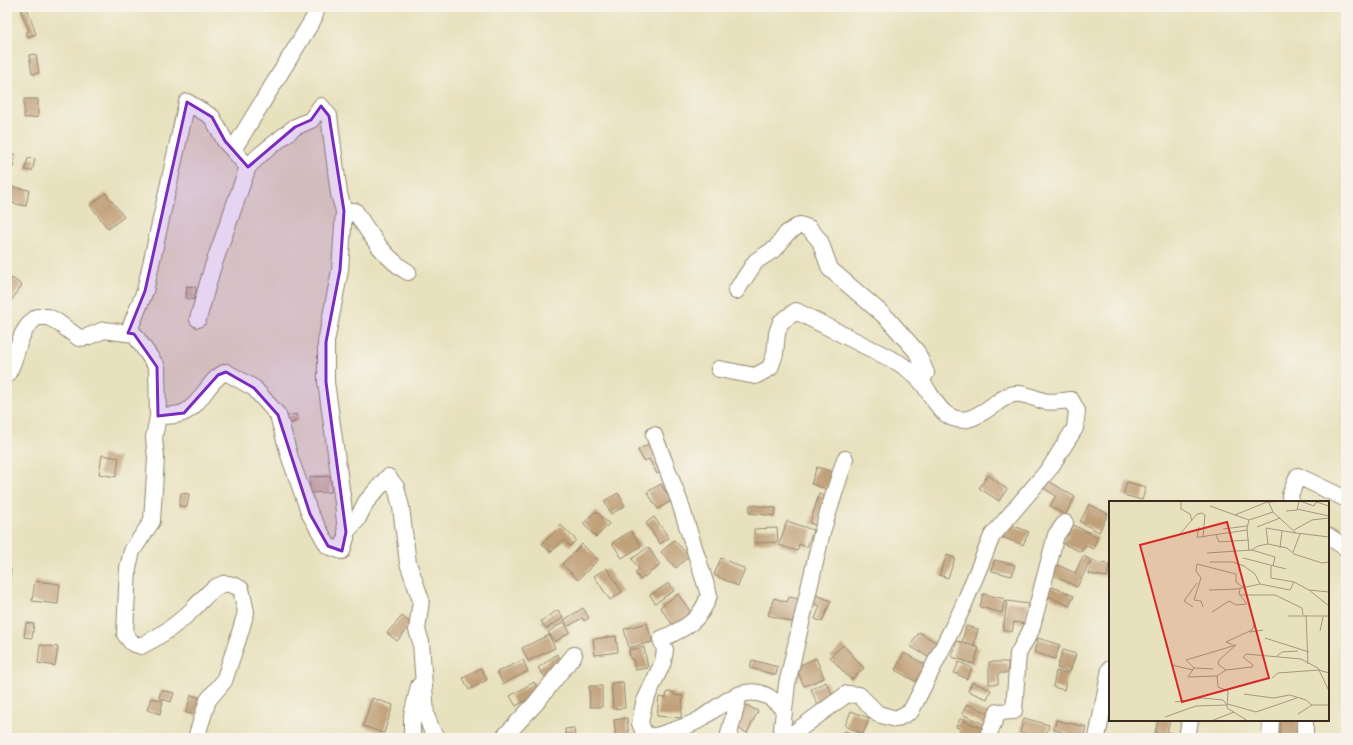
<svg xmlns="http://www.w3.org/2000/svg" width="1353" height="745" font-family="Dekko,sans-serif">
  <rect width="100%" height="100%" fill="#f7f3e8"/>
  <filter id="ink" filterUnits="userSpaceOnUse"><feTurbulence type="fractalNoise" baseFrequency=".025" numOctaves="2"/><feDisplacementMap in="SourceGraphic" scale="8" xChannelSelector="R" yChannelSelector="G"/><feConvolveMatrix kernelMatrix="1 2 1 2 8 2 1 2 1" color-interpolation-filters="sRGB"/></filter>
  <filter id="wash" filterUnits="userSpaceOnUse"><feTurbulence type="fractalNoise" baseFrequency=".012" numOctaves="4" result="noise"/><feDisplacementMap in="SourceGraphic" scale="16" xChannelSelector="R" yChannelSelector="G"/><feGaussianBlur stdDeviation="0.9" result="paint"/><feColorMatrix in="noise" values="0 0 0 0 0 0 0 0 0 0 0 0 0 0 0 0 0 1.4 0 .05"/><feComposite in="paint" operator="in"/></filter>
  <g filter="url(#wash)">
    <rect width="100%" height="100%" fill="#e8e1be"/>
    <g id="blocks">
      <path fill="#c1a17a" d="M27,8L36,34L28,37L26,32L29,31L21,11Z
        M36,54L39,73L32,74L29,55Z
        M24,99H38V117L24,118Z
        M7,152L16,155L13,167L7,165Z
        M28,158L35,159L32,171L25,170Z
        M8,186L29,190L26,206L7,202Z
        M106,193L124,217L108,229L90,205Z
        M12,278L22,285L11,301L7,298V286Z
        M187,286L196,287L194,300L186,298Z
        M296,414L298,421L286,424L284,417Z
        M649,444L664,470L657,474L649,459L644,461L638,450Z
        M102,455L119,458L116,477L99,474Z
        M817,467L833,472L827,489L811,484Z
        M988,475L1007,489L999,501L979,488Z
        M331,476V492L310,493V477Z
        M1047,480L1075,497L1065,515L1050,506L1056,496L1042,487Z
        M1127,482L1146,487L1142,500L1123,495Z
        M661,484L671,501L658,509L647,492Z
        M181,493L189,494L187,507L179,506Z
        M618,493L625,506L611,514L604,501Z
        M819,494L827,497L818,526L810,523Z
        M1089,504L1108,514L1099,532L1080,522Z
        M750,505L776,508L774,516L749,513Z
        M596,511L609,524L596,537L583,524Z
        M654,517L669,538L660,544L646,523Z
        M787,521L813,530L807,547L799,544L797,551L779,545Z
        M1007,523L1029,532L1023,545L1002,537Z
        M561,525L576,540L570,546L564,540L551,552L542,544Z
        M1073,525L1098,537L1093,549L1085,545L1081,552L1064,544Z
        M777,528L778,542L754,543V529Z
        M631,531L641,546L622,558L612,543Z
        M674,540L689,556L676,568L661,552Z
        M582,544L598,560L578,580L562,564Z
        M648,547L660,565L640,580L635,572L639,569L632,559Z
        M947,555L955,558L948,578L939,575Z
        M1083,556L1091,560L1077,587L1051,574L1056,564L1075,573Z
        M721,558L745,569L738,586L714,575Z
        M994,560L1015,565L1012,576L992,571Z
        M1091,561L1109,564L1107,577L1089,574Z
        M607,568L622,592L610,600L594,576Z
        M7,569L11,570L8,587H7Z
        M35,581L60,584L58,604L32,601Z
        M669,583L674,591L655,603L650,595Z
        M1050,586L1074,596L1069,606L1046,595Z
        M678,594L693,615L675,628L660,607Z
        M814,594L831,601L822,622L815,619L820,606L810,602Z
        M983,594L1005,599L1002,613L980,607Z
        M789,597L799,599L792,622L768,615L774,598L787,602Z
        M1007,601L1028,604L1025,624L1014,622L1012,632L1003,630Z
        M583,608L589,618L584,621L582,618L569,626L564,620Z
        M558,610L563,618L546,629L541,621Z
        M402,616L412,624L397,641L387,633Z
        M564,622L570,632L555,642L548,632Z
        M26,623L34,624L32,638L24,637Z
        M647,623L652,642L629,648L624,629Z
        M966,626L978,629L974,645L962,642Z
        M919,632L937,643L928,657L910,646Z
        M549,635L555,648L528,661L522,648Z
        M616,636L618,652L595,655L593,639Z
        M1038,638L1060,645L1055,659L1034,652Z
        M957,641L979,648L974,664L952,657Z
        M40,645L58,647L55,666L38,663Z
        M843,645L864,668L851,680L830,657Z
        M644,647L648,668L635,670L633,659H630L629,650Z
        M1063,650L1076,654L1070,672L1057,668Z
        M904,653L930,667L921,684L895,670Z
        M557,654L564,663L545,677L538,668Z
        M816,658L824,678L804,686L796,667Z
        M523,660L528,671L503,684L497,672Z
        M752,660L778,667L776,675L750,668Z
        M959,662L972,668L967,679L954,673Z
        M989,662H1008V673H998V684H989Z
        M481,668L487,680L469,690L463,678Z
        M1056,671L1068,673L1064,690L1053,687Z
        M534,682L540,692L516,706L510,696Z
        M623,682L625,708L613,709L611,683Z
        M826,682L834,698L818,706L811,689Z
        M972,682L991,690L987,699L968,691Z
        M589,686H602V707H590Z
        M161,690L174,693L171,702L159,698Z
        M667,692H674V695L683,696L681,718L657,716L659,697L666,698Z
        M191,695L201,698L197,715L186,713Z
        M151,698L163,701L160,714L147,710Z
        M372,698L393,705L384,733L363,726Z
        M967,704L991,714L986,725L962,714Z
        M746,705L758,711L747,733L735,727Z
        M851,711L869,718L863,734L845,726Z
        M627,718L629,738H616L614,720Z
        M1024,718L1049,725L1046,738H1038L1020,732Z
        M960,719L984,729L980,738H958L961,729L956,727Z
        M1056,720L1086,727L1083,738H1068L1069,734L1054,730Z
        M1158,720H1170L1167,732L1172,733L1171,738H1154Z
        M1280,720H1298L1299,736L1280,737Z
        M574,728L575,738H566L565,729Z
        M845,731L862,738H842Z
        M363,736H382V738H363Z"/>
    </g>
  </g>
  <g filter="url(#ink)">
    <use href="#blocks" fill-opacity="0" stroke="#92866e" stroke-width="1"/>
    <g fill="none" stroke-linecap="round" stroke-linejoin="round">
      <defs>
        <path id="minor" d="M233,150L314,18L317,7
          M344,211H355C369,233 385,259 408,272
          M736,291L756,261L776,248L787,233L800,225L809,228L820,241L830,269L887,318L917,352L926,373L921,381
          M128,333L145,291L187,102L212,117L225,141L248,167L212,269L198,319
          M719,369L755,376L770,368L775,354L777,333L781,322L796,311L899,363C908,369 917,376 924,385C930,393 937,408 946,414C969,431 989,405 1008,396C1020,390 1032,398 1044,401C1053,403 1062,401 1071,400L1077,411L1075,428L1050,468L992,536L962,609L911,711L896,719L878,714L859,695L847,694L787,738
          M7,375C20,354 15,334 37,317H48L56,321L79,338L87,337L104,330L134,334L157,367L158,416L154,438L156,458L152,521L132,551L128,568L127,589L125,634L132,643L141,646C159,637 178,624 192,610C202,601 210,588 223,584C229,583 236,586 241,589L246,612L239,636L224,681L208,700L196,738
          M158,416C166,416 175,416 183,413C202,405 207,380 226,372L254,388L278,415L290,458L310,514L328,546L342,551L346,538V532L343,503L326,382V342L340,270L344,211L339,194L329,116L321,106L311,120L295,127L260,155L248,167
          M654,435L679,500L709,595C701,621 684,629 661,639L665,650L663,662L644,703L640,723L644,733L653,737C668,732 685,728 699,720C718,708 742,683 767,696C773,699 779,705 784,709
          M1291,502L1290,495L1298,476L1346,499
          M346,532L357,520L366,502L388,477L396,487L401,507L408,563L421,600L417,630L421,642L426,715L432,731L438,738
          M1328,536L1346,548
          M1305,720V738
          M412,738V715L419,686
          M503,738L535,704L574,655
          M728,738L739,695
          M781,738L787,684L822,532L845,459
          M987,738L998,712L1014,711L1018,654L1031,630L1056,535L1065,523
          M1097,738L1110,669
          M1187,738L1190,720
          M1270,738L1271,720"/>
      </defs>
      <use href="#minor" stroke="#92866e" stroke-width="18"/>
      <use href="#minor" stroke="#fff" stroke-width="16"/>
    </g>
  </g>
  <path fill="#7b2cbf" fill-opacity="0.2" stroke="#7b2cbf" stroke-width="3" stroke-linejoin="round" d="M187,102L212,117L225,141L248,167L295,127L311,120L321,106L329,116L344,211L340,270L326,342V382L346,532L342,551L328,546L310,514L278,415L254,388L226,372L218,375L184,413L158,416L157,367L134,334L128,333L145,291Z"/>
  <g transform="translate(1109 501)">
    <rect width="220" height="220" fill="#e8e1be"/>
    <path fill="none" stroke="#a3987e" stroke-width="1" d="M72,0V8L81,13L83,20M157,0L160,2L164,11L187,32L220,36M191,0L205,5L207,1M160,1L173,0M207,1L220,5M101,5L140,19L164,11M188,8L220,15M177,10L188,9L190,0M126,14L158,1M140,19L138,27L140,50M90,26L88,36H91L138,29M148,26L171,17M157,27L187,32M157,27L159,43M114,28L138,25M185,29L203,19L220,17M70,34L88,13L93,12L96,14L94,35M107,34L110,41L140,39M171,47L173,30M143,49L149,45L159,43L178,47L185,53L213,62L220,61M184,51L191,33M98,52L143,49L166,56L164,65M134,57L177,68M101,61H124L135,65L146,73L151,83M162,65V77L185,81L200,89M100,89L128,88L151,83L181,89L185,81M220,91L200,89L220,105M131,94H166L193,107L194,114M84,106L75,100L88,82M94,106L92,100L85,99L92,77L87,70L88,63L127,73V81L135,87M103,111L120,100L127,104L138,103L130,93L131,88M197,114L199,163M179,115H220M211,130L214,116M141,131L154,129M156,137L200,151M124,144L117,141L143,129L146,121M168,155L173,151L189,150M63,164L84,169M85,167L77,159L127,144L110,159L109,163L117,169M104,168L85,167L79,176L108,175M163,177L169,172L210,169L220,172M135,193L164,197L181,194L197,199L203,204H220M119,203L147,211L188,197M189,213L203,204M56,216L87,205L118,204L114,199L94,197L66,201M102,220L125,211M139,220L118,207L119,190L109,186L108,175L117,169L143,166L144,164L134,156L137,153L192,158L209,167L220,190"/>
    <path fill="#d62828" fill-opacity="0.15" stroke="#d62828" stroke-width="2" d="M118,21L160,177L73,201L31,44Z"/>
    <rect width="220" height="220" fill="none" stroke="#3b2a1e" stroke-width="2"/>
  </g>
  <rect width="1353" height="745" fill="none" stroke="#f7f3e8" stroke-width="24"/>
</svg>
